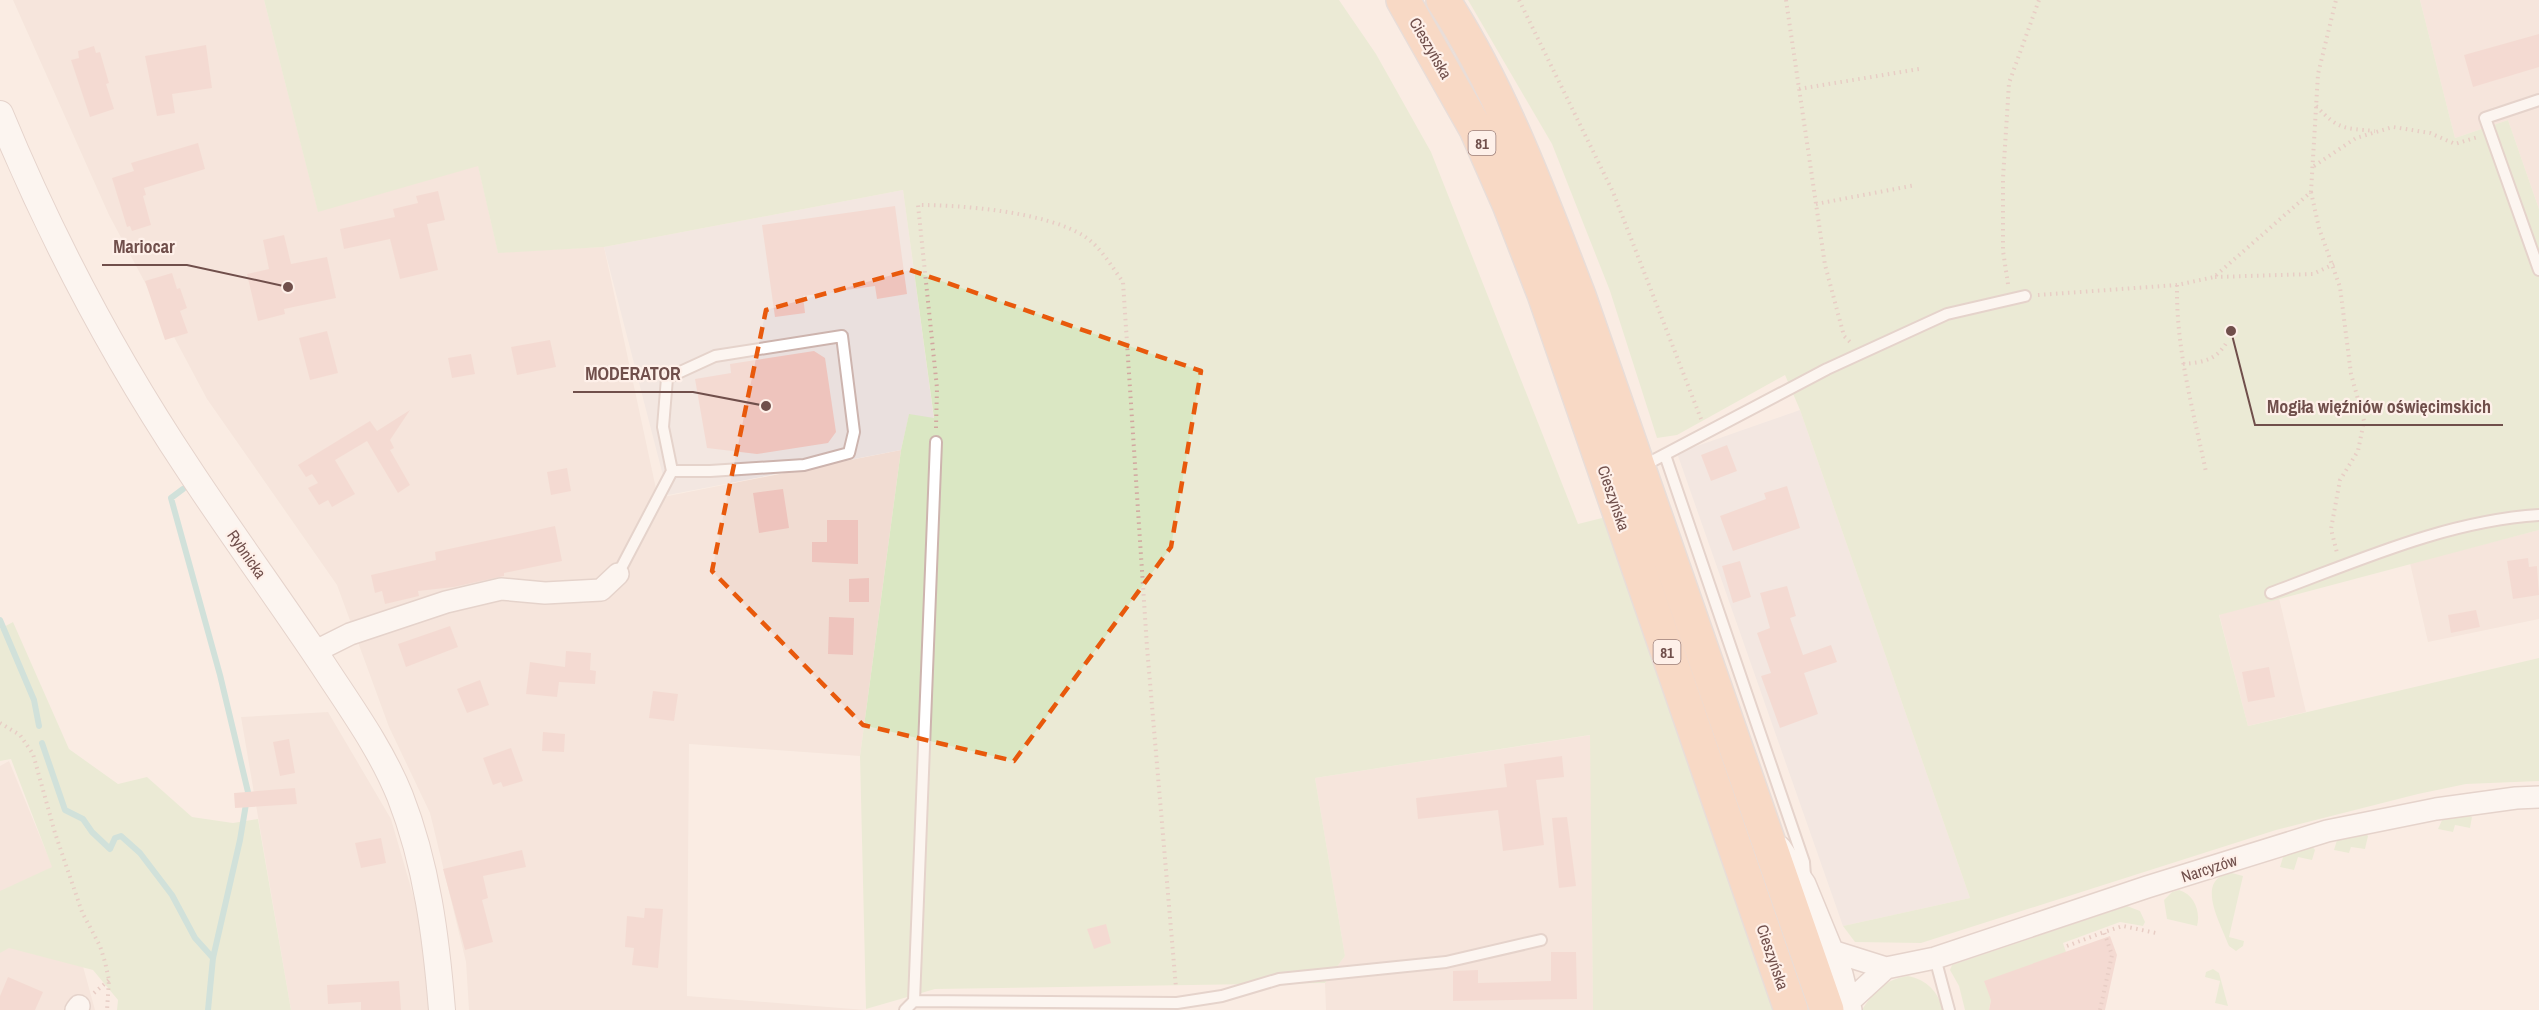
<svg xmlns="http://www.w3.org/2000/svg" width="2539" height="1010" font-family="'Archivo Narrow',sans-serif">
  <rect width="100%" height="100%" fill="#faece3"/>
  <path fill="#f1dcd2" d="M13,0H264L318,211L478,165L498,252L604,247L658,498L901,450L860,756L689,744L687,996L866,1010H469L466,962L430,813L389,727L337,585L207,399L109,215Z
    M2420,0H2539V209L2508,120L2455,138Z
    M2539,530V619L2428,642L2410,563Z
    M2279,598L2306,712L2248,726L2219,614Z
    M328,712L391,819L422,926L429,1010H291L241,717Z
    M1591,735L1593,1010H1326L1325,983L1345,956L1315,778Z
    M9,761L62,890L95,1010H0V766Z"/>
  <path fill="#eae0de" d="M903,190L934,419L909,415L901,450L668,495L604,247Z
    M1800,410L1970,898L1843,926L1677,453Z"/>
  <path fill="#dae7c3" d="M264,0H1339L1376,54L1431,152L1578,524L1606,517L1774,1010H1593L1590,735L1315,778L1345,956L1325,983L935,989L866,1009L860,756L901,450L909,414L934,418L903,190L604,247L498,253L478,166L318,212Z
    M1468,0H2420L2455,138L2508,120L2539,209V530L2219,615L2248,726L2539,658V781L2466,784L2418,794L2276,830L1921,943L1855,942L1843,926L1970,898L1800,410L1785,375L1677,435L1657,438L1610,291L1552,144Z
    M13,622L69,749L118,784L147,777L192,817L233,823L258,819L291,1010H117L118,1000L93,970L9,948L0,953V891L52,867L11,759L0,761V629Z
    M2467,815L2472,817L2470,828L2455,825L2453,832L2438,829L2443,818Z
    M2366,833L2368,836L2365,849L2351,847L2349,853L2334,850L2337,840Z
    M2312,846L2315,850L2312,860L2298,857L2294,870L2280,867L2284,854Z
    M2232,873L2243,876L2229,937L2244,941L2243,946L2236,951L2229,946C2221,924 2193,878 2232,873Z
    M2179,890C2194,894 2201,912 2197,926L2167,919L2164,900L2172,892Z
    M2127,906L2140,911L2145,922L2143,926L2120,922L2063,943L2066,952L1991,1000L1989,1010H1965L1959,986L1950,970L1952,965Z
    M2213,969L2219,973L2228,1006L2215,1003L2220,981L2205,977L2206,972Z
    M1908,976C1927,980 1938,991 1943,1010H1862C1873,992 1886,979 1908,976Z"/>
  <g fill="none" stroke-linecap="round" stroke-linejoin="round">
    <path stroke="#a0d3cf" stroke-width="6" d="M183,489L171,498L220,675L248,792L240,840L213,958L208,1010
      M0,620L34,700L39,726
      M42,743L65,810L83,819L92,832L110,849L115,838L121,836L140,853L172,895L195,938L213,958"/>
  </g>
  <path fill="#eec4bd" d="M2539,34V67L2473,87L2464,55Z
    M206,45L212,88L172,94L175,113L157,116L145,56Z
    M94,46L96,53L100,52L109,83L106,84L114,109L90,117L71,60L79,58L78,51Z
    M198,143L205,169L144,188L146,195L143,196L151,225L132,231L130,226L127,227L112,178L134,171L131,163Z
    M438,191L445,220L427,224L438,270L400,279L390,239L344,249L340,229L395,217L393,209L418,203L416,196Z
    M895,206L907,294L877,299L875,286L803,296L805,313L775,317L762,225Z
    M284,235L291,264L327,257L336,298L284,309L285,314L258,321L247,274L269,269L263,240Z
    M172,273L177,289L180,288L187,308L180,311L188,333L165,340L145,281Z
    M327,331L338,373L310,380L299,338Z
    M550,340L556,367L517,375L511,347Z
    M814,351L825,358L836,432L828,443L757,454L707,448L695,379L731,373L730,364Z
    M471,354L475,374L452,378L448,358Z
    M410,410L390,440L394,448L390,450L410,485L398,493L367,441L335,460L355,494L332,507L328,500L319,505L308,488L318,483L312,474L306,477L298,465L370,421L377,431Z
    M1727,445L1737,471L1711,481L1701,455Z
    M567,468L571,491L551,495L547,472Z
    M1787,486L1800,528L1733,551L1720,516L1766,499L1764,493Z
    M783,489L789,528L759,533L753,493Z
    M827,520H858V564L812,562V542H827Z
    M555,526L562,561L504,573V576L454,587L418,591L419,596L385,604L382,591L375,593L371,575L436,560L435,552Z
    M2528,558L2529,567L2537,566L2539,595L2513,599L2507,561Z
    M1740,561L1751,597L1733,603L1722,566Z
    M869,578V602H849V579Z
    M1787,586L1796,616L1790,618L1803,655L1831,645L1837,662L1804,673L1818,714L1780,728L1761,676L1771,673L1757,633L1770,628L1760,593Z
    M2476,610L2480,627L2451,633L2448,615Z
    M829,617L854,618L853,655L828,654Z
    M450,626L458,647L406,667L398,644Z
    M566,651L591,653L590,670L596,671L595,684L559,682L557,697L526,694L530,662L565,667Z
    M2269,667L2275,697L2248,702L2242,672Z
    M480,680L489,705L467,713L457,689Z
    M653,691L678,694L674,721L649,718Z
    M543,732L565,734L564,752L542,751Z
    M289,739L295,773L280,776L273,742Z
    M511,748L523,781L503,787L501,782L493,785L483,758Z
    M1562,756L1564,777L1536,780L1544,845L1503,851L1498,810L1418,819L1416,798L1507,787L1504,764Z
    M295,788L297,804L235,808L234,793Z
    M1567,817L1576,886L1559,888L1552,818Z
    M381,838L386,863L361,868L355,843Z
    M522,850L526,867L483,876L488,898L482,900L493,942L465,950L443,869Z
    M645,908L663,909L658,968L632,965L634,948L625,947L627,916L644,918Z
    M1106,924L1111,943L1094,949L1087,929Z
    M2110,936L2117,955L2105,1010H1989L1991,1000L1984,981Z
    M1551,952H1576L1577,999L1453,1001V971L1478,970V983L1551,981Z
    M8,977L43,992L35,1010H0V996Z
    M399,981L401,1010H361V1002L328,1004L327,985Z"/>
  <g fill="none" stroke-linecap="round" stroke-linejoin="round">
    <defs>
      <path id="service" d="M2539,100L2485,118L2539,270
        M1665,455L1804,862L1805,876
        M1641,467L1827,369L1947,314L2025,296
        M618,574L672,471H710L804,465L849,453L854,432L842,336L715,356L667,378L663,427L672,471
        M2271,593C2358,561 2445,521 2539,515
        M1935,958L1949,1010
        M914,1001L1177,1003L1222,996L1279,979L1446,962L1541,940
        M905,1010L914,1001L936,442"/>
      <path id="minor" d="M314,652L350,634L446,602L501,589L545,593L601,590L618,574
        M1780,847L1805,884L1842,974L1851,1010
        M1832,951L1886,968L1935,958L2147,887L2327,831L2436,809L2516,798L2539,797
        M1850,1001L1886,968
        M76,1010L79,1006"/>
      <path id="tertiary" d="M0,114C52,240 112,354 188,468C232,535 279,599 323,665C351,708 381,749 400,796C427,865 436,937 442,1010"/>
      <path id="primary" d="M1403,0L1476,129L1509,204L1544,294L1791,1010
        M1443,0C1502,91 1540,195 1579,296L1827,1010"/>
    </defs>
    <use href="#service" stroke="#cdb4ae" stroke-width="14"/>
    <use href="#minor" stroke="#cdb4ae" stroke-width="24"/>
    <use href="#tertiary" stroke="#cdb4ae" stroke-width="28"/>
    <use href="#primary" stroke="#d4cac9" stroke-width="36"/>
    <path stroke="#d2a7a0" stroke-width="4" stroke-dasharray="1.5 4.5" stroke-linecap="butt" d="M1519,0L1613,192L1701,419
      M1786,0L1825,265L1844,336L1850,342
      M1799,89L1919,69
      M2316,106C2339,130 2343,128 2375,131
      M2314,166L2356,138L2393,127L2430,133L2455,144L2478,137
      M2311,192L2319,228L2340,287L2351,374L2364,421L2358,451L2340,480L2331,529L2337,553
      M1816,204L1916,185
      M2215,277L2313,274L2334,264
      M2008,284L2003,251V178L2009,83L2039,0
      M2177,285C2176,350 2193,409 2206,472
      M2038,295L2177,285L2214,277L2311,192L2318,74L2336,0
      M2183,364C2205,362 2217,360 2228,340
      M936,428L937,388L918,205C963,205 1046,212 1084,236C1100,246 1112,267 1123,282L1147,647L1176,988
      M0,723L20,735L33,754L55,833L82,912L100,946L105,962L109,980L107,1010
      M2067,946L2104,932
      M94,993L109,980
      M2100,1010L2112,955L2104,932L2123,926L2156,933"/>
    <use href="#service" stroke="#fff" stroke-width="10"/>
    <use href="#minor" stroke="#fff" stroke-width="21"/>
    <use href="#tertiary" stroke="#fff" stroke-width="26"/>
    <use href="#primary" stroke="#f5c0a0" stroke-width="33"/>
  </g>
  <path d="M0 0H2539V1010H0ZM910,270L1201,371L1171,547L1014,761L863,725L712,571L766,310Z" fill="#faece3" fill-opacity=".55" fill-rule="evenodd"/>
  <path fill="none" stroke="#e8590c" stroke-width="4.5" stroke-dasharray="12 8" stroke-linejoin="round" d="M910,270L1201,371L1171,547L1014,761L863,725L712,571L766,310Z"/>
  <g text-anchor="middle" dominant-baseline="central" stroke-width="4.5" stroke-linejoin="round" paint-order="stroke">
    <g fill="#fef0e9" stroke="#9b7f7a" stroke-width="1.5">
      <rect x="1468.5" y="131" width="27" height="24" rx="4.5"/>
      <rect x="1653.5" y="640" width="27" height="24" rx="4.5"/>
    </g>
    <g font-size="15" font-weight="bold" fill="#704f4b">
      <text x="1482" y="143">81</text>
      <text x="1667" y="652">81</text>
    </g>
    <g font-size="16" fill="#704f4b" stroke="#fef0e9">
      <text transform="translate(1431 48) rotate(60)">Cieszyńska</text>
      <text transform="translate(1614 498) rotate(71)">Cieszyńska</text>
      <text transform="translate(247 554) rotate(55)">Rybnicka</text>
      <text transform="translate(2209 868) rotate(-18)">Narcyzów</text>
      <text transform="translate(1773 957) rotate(71)">Cieszyńska</text>
    </g>
  </g>
  <path fill="none" stroke="#704f4b" stroke-width="2" d="M288 287L187 265H102M766 406L693 392H573M2231 331L2255 425H2503"/>
  <g fill="#704f4b" stroke="#fef0e9" stroke-width="2">
    <circle cx="288" cy="287" r="6"/>
    <circle cx="766" cy="406" r="6"/>
    <circle cx="2231" cy="331" r="6"/>
  </g>
  <g font-size="18" text-anchor="middle" font-weight="bold" fill="#704f4b" stroke="#fef0e9" stroke-width="4.5" stroke-linejoin="round" paint-order="stroke">
    <text x="144" y="253">Mariocar</text>
    <text x="633" y="380">MODERATOR</text>
    <text x="2379" y="413">Mogiła więźniów oświęcimskich</text>
  </g>
</svg>
